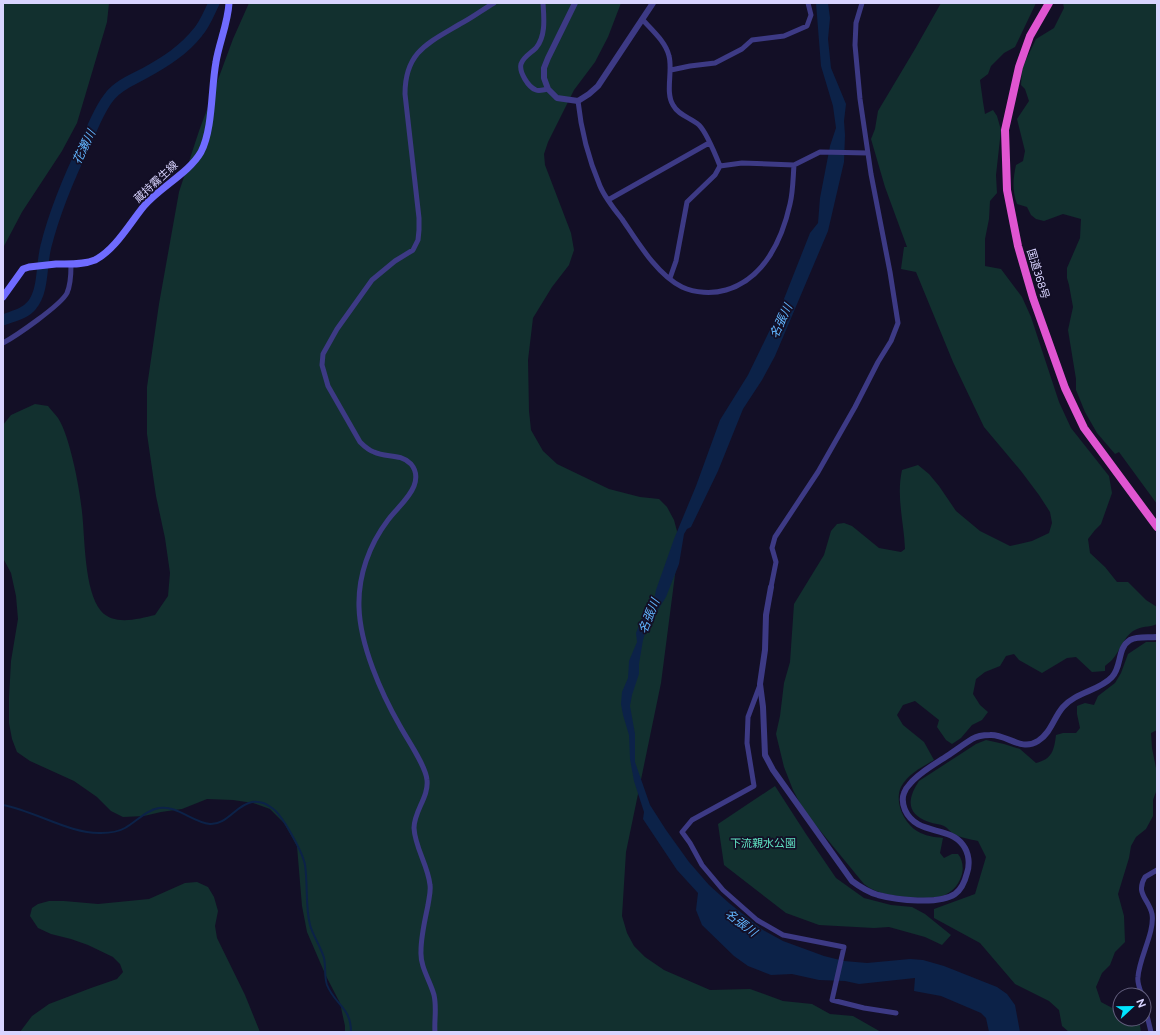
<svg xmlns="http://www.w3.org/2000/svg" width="1160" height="1035" font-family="Figtree,'Noto Sans JP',sans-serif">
  <rect width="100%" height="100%" fill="#130f26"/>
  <path fill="#12302f" d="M3,3H109L107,22L77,123L62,151L22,212L3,248Z
    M249,3H621L608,37L595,62L574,90L548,142L544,154L545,165L571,233L574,250L569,265L552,287L533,318L528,360L529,411L531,430L543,451L557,464L609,489L640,497L659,499L667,507L674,520L678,535L676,567L661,683L626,852L622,916L627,933L634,946L645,957L664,970L710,990L750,989L783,1001L812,1004L830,1014L853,1016L881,1032H345V1026L340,1003L326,976L307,932L302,906L297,846L284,823L270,809L253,803L233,800L207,799L182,809L161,812L144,816L123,817L111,811L97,797L74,781L30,761L17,752L12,739L9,723V698L11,661L18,619L16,596L11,573L3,558V425L11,415L35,404L48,406C51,410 55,414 58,418C70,436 80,490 82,512C85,537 84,591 101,611C114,626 138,619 155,615L168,596L170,573L165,538L156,496L147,434V387L159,304L179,192L199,131L233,39Z
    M941,3H1036L1015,47L1004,53L991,66L988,74L980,80L983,102L985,114L993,110L997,116L1001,130L996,175L997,193L990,201L989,219L985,239V266L1001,269L1022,297L1031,317L1059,402L1071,428L1109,476L1112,493L1101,524L1095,530L1088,539L1090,553L1105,567L1117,582H1128L1146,600L1157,607V624C1148,628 1143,625 1133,631C1123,638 1120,651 1112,660C1110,662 1107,664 1105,666V671L1092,672L1076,657L1067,658L1042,673L1019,660L1014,654L1006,656L1000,666L985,672L976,679L973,694L980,705L988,712L982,720L972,725L961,738L952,744L946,740L937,727L939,720L915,701L903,705L897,715L903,725L924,742L934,760C922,767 908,774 901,787C894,802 904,823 917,831C925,836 934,837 943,838L940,853L944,858L952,854H958C963,860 964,870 961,877C958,886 951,893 942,896C928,900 888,897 874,890C871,889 867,886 864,884L804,811L793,790L784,767L776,734L780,716L784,683L790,662L794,604L824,555L831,531L837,524L844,523L852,526L879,548L901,552L905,549C904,522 896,497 902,470L918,465L929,474L939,486L956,511L980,531L1010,546L1032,541L1049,533L1052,523L1050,512L1039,495L1021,471L984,427L953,362L916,272L901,269L904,247H907L885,187L871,139L875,129L878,111L915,49Z
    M1063,3H1157V504L1119,452L1115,454L1097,433L1085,412L1076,390V379L1068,330L1073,307L1069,285L1067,278V268L1080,238L1081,219L1063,214L1044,221L1036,219L1031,215L1027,207L1017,204C1012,190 1013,179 1016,165L1023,161L1025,151L1017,119L1029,101L1025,89L1021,85L1022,68L1036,39L1054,28L1064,8Z
    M1146,642H1157V730L1151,733L1152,748L1157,773V789L1153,800V816L1146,829L1136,837L1131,846L1129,858L1118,894L1124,916L1125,942L1115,952L1110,965L1102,973L1096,987L1101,1002L1118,1011H1120V1019H1139L1141,1032H1069L1062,1026L1059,1010L1049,1001L1015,984L980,943L934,918V909L975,894L986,857L978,841C970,839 961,838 954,834C950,832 948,828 944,826C940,824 934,824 929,822C906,814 907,799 919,781L976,744L986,740L1004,744L1020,749L1036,763C1052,759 1054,751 1056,735L1063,733H1076L1080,728L1077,714V706L1085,703L1094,705L1098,696L1115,683L1121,673L1128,654Z
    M775,786L806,834L836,878L864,898L891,905L912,907L925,914L951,935L942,945L925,937L889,927L874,928L819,925L786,913L724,865L718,824Z
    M197,882L208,887L214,897L218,911L215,926L217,938L245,995L260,1032H20L32,1016L49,1004L91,988L117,979L123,972L120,964L113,957L88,945L71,939L51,934L38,928L30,916L32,908L38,904L49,901H64L98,904L149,899L185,883Z"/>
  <path fill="#0c2248" d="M816,3H828L830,18L828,39L831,68L846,104L844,121L845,135L844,162L828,231L775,356L762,380L743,409L718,471L691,527L687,529L684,534L679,564L666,597L647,627L643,640L639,664V674L632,695L630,706L635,734V762L650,805L666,830L689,862L709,885L729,903L763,930L783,941L824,956L844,961L867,963L910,959L923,960L944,966L997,987L1007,994L1015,1005L1020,1032H989L986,1018L981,1013L941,996L914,991L915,978L859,984L845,981L819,980L792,974L771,975L748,966L734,956L702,925L696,910L698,893L677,870L643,819L644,812L634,781L630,759L629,735L623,715L621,704L622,692L628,678L629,661L637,642L636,633L640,623L653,605L656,590L674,539L696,486L720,420L748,375L780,309L810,233L818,223L820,198L830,146L836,128L833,106L821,66Z"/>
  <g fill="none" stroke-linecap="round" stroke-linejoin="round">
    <path stroke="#0c2248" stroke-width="2" d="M3,805C35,811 70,834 101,833C109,833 118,832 125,828C136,822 146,810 159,808C177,805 192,822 210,824C227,825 236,805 252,802C259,801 267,804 272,808C282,814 303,853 305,865C308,884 305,905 310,925C313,936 321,947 324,958C326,967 324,976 327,985C335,1005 351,1007 351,1032"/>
    <path stroke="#0c2248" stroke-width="11" d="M3,320C13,316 25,314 32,305C44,291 41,264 46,246C55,210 70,175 86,142C93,127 99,109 110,96C118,85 134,79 145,73C165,62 184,50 198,32C205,24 209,13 214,3"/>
    <path stroke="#3d3a85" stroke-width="5" d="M543,3C544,18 546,36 536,48C531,53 523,57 521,64C519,72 528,87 536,90C539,91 544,90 548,89
      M642,19C652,30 666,42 669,56C673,71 665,92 673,105C679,116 690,117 699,125C706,132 716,156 720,166
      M671,70L690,66L715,63L742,49L752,40L784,36L807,26L811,15L808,3
      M578,101C581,130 589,160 600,186C605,198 614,209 622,219C637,241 657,275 682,287C695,293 712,294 726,290C764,279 782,240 790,204C793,192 793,178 794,165
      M720,166L742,163L794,165L820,152L868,153
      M608,200L709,143
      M670,278L676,261L687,202L715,175L720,166
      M3,343C16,336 61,305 67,293C71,284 71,273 71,265
      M771,587L776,562L772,548L775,537L818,472L855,407L878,362L891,341L898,323L890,272L871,174L860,99L855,45L856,23L862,3
      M760,685L748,717L747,743L754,786L692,820L682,832L690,843L702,865L723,890L757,920L783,935L844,947L832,1000L864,1008L896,1013
      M1142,995C1140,990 1137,982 1138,977C1139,958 1155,932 1152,914C1149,899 1135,894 1145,877L1157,870
      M1144,1003L1151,1032
      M435,1032C434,1020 437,1008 434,995C430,980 420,967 421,951C421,936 425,920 428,905C429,898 431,891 430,885C428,865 415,848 414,828C414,811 429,797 427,780C426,766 407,739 400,726C381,693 360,645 359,607C358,576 369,545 388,520C396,509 409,499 414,486C417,478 416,470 411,464C400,453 386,458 374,452C368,450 364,446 360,442L328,386L322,365L323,354L337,329L372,280L395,261L413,250L418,240L419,230V218L405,94C405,52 428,43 460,24C472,18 482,10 494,3"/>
    <path stroke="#3d3a85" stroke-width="6" d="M575,3L548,58L544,68V78L548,89L557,98L578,101L589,94L598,86L653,3
      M771,587L766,615L765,650L760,684L763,707L765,755L773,770L852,881C860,887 868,892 878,895C897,900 939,905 955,894C962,889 965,881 967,873C970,864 969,853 963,845C948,825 917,836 905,810C903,805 902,798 904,793C905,790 907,787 909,785C918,773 935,764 947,756C956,750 964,744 972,739C977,736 984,735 990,735C1007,734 1021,752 1038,741C1051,733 1054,717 1063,707C1076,692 1099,691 1112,677C1122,667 1117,648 1130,640C1138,636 1148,638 1157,637"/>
    <path stroke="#6f6bff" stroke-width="7" d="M3,297L23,269L29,267C38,266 47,265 56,264C69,264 83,265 95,260C115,250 130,223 144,206C160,187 189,173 201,152C213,129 211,88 216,62C219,43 228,23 229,3"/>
    <path stroke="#e055d1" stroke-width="8" d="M1049,3L1030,36L1019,67L1005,130L1007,190L1018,246L1033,298L1065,388L1084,428L1157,527"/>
  </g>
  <g text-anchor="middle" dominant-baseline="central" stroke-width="3.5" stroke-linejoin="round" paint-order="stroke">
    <g font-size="11" fill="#d9d4ff" stroke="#130f26">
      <text transform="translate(156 182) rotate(-43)">蔵持霧生線</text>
      <text transform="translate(1038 274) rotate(73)">国道368号</text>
    </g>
    <g font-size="11" fill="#5fe0c0" stroke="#130f26">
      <text x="763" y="843">下流親水公園</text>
    </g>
    <g font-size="12" font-style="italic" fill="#62b6ff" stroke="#130f26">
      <text transform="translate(84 147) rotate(-64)">花瀬川</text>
      <text transform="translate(781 321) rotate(-65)">名張川</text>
      <text transform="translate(649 616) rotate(-68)">名張川</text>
      <text transform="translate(741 923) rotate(37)">名張川</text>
    </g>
  </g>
  <rect width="1160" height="1035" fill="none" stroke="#d9d4ff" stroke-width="8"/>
  <g transform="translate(1132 1007) rotate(68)"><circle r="19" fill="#130f26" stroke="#625e7d"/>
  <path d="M0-3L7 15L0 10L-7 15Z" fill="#00e5ff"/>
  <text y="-6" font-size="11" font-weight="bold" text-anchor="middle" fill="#d9d4ff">N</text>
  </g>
</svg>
